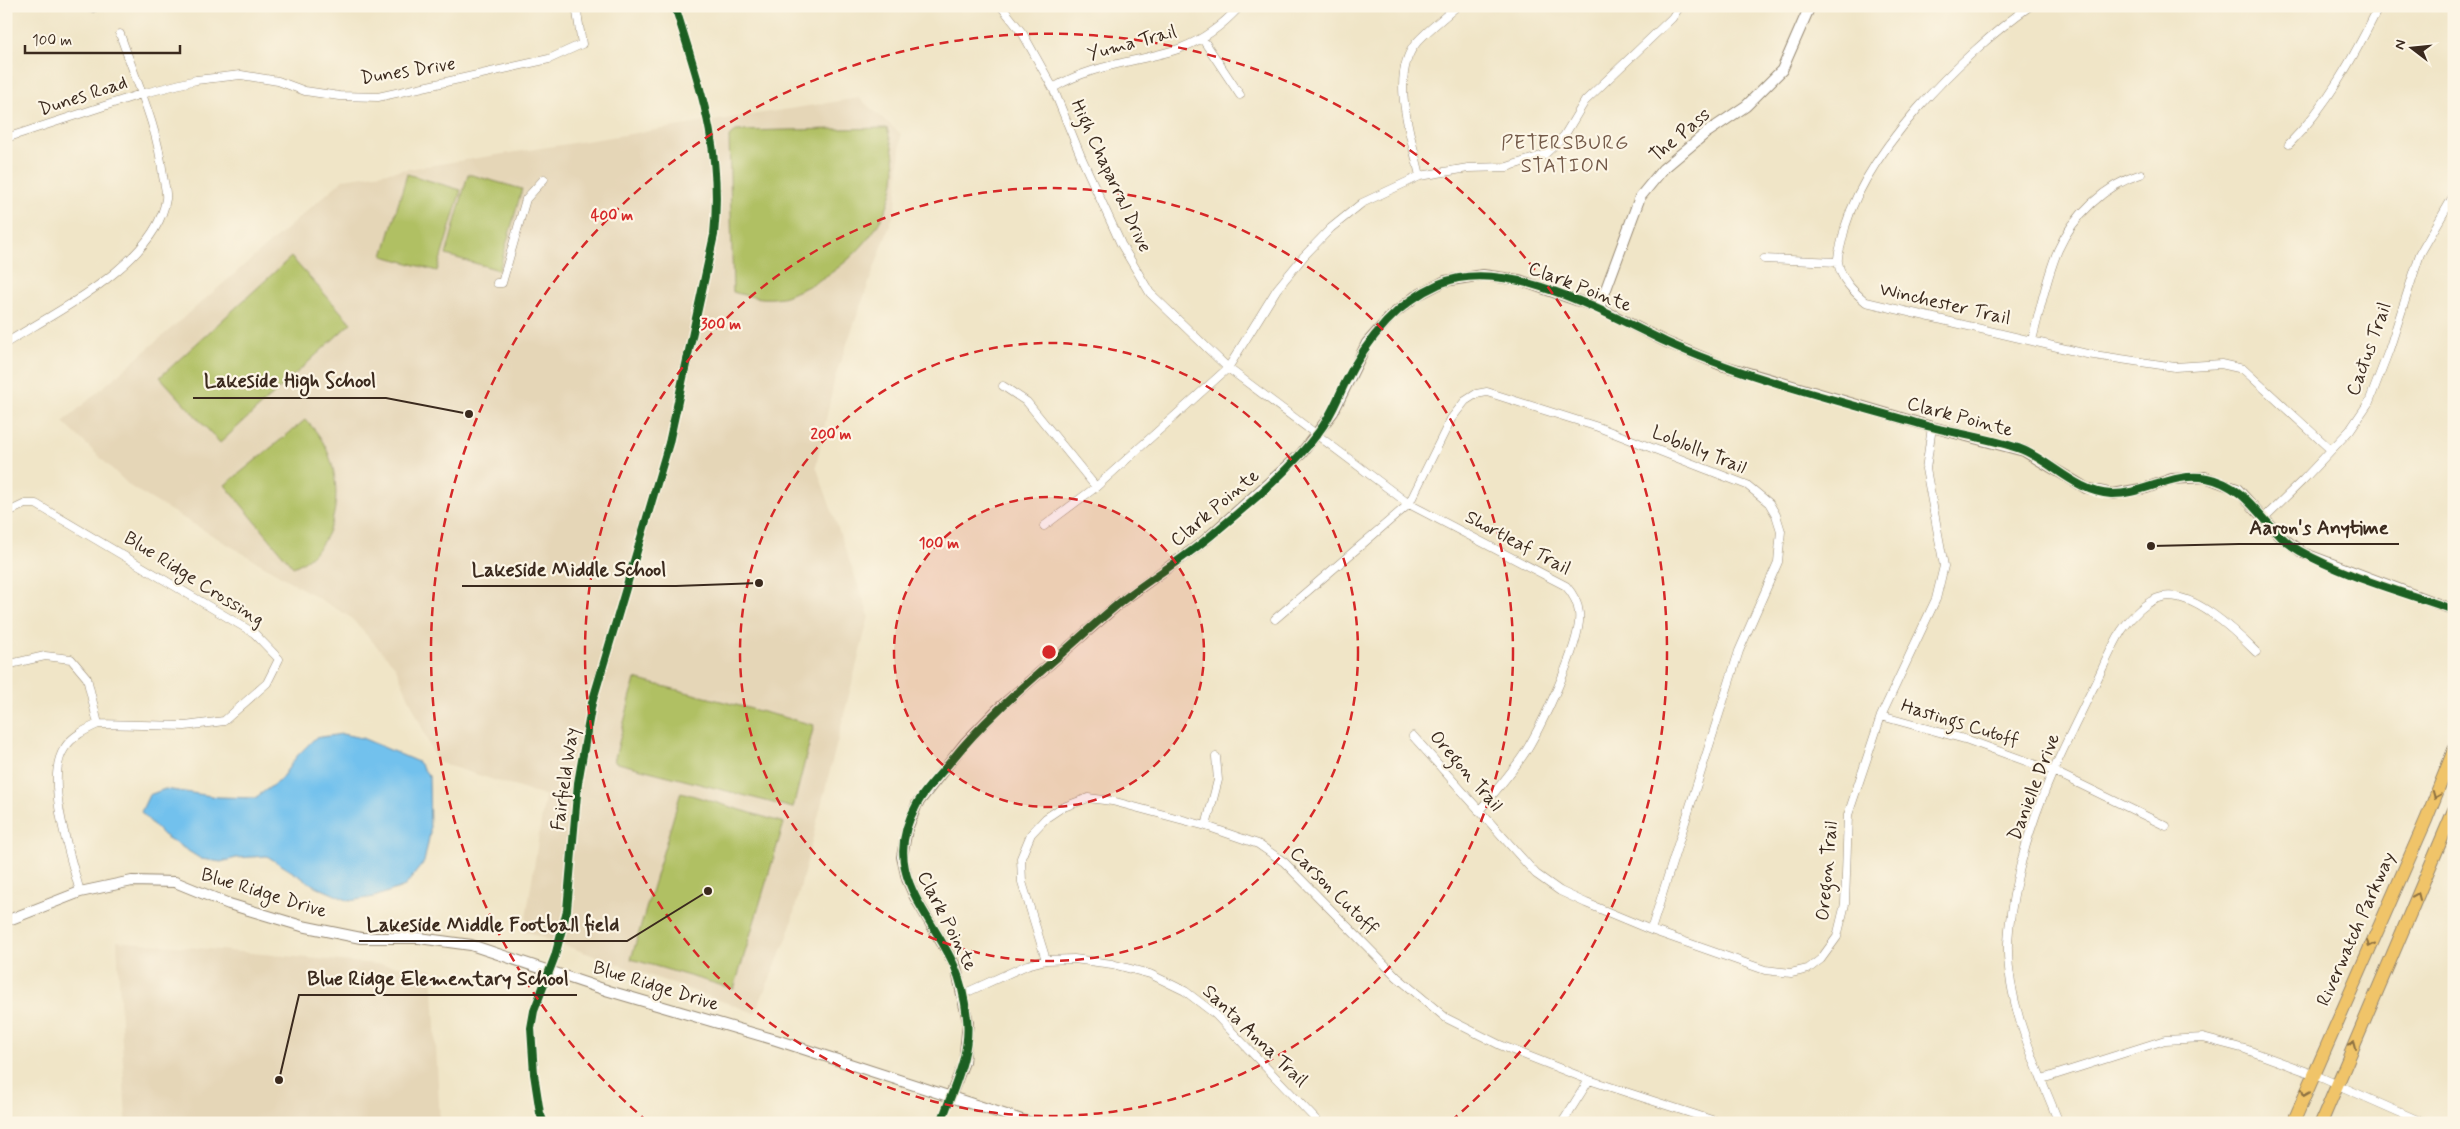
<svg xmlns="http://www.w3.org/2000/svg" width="2460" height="1129" font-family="Mynerve,sans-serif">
  <rect width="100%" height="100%" fill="#fcf5e5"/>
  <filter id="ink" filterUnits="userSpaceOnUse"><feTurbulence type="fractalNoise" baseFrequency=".02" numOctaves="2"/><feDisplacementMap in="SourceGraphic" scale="10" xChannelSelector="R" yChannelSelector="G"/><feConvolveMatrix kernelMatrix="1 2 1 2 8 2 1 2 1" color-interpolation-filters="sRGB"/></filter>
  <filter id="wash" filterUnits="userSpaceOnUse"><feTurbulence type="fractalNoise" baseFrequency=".0096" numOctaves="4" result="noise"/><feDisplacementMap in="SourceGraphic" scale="20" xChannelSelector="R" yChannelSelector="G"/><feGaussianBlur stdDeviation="1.12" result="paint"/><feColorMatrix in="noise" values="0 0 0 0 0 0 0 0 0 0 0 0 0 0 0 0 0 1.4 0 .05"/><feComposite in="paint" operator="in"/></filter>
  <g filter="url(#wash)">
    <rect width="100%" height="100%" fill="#f0e5c7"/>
    <path fill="#e5d6b7" d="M859,98L901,134L896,208L835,377L816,466L869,616L788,936L755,1013L524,931L545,796L437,762L395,666L350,617L131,487L63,422L344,179Z
      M117,941L432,969L440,1123H126Z"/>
    <path fill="#b0c064" stroke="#767541" d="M887,128C892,145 897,163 894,181C887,231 844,271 800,290C794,292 788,296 782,297C765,300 750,297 733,292L729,137L736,131Z
      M407,174L461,190L437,271L383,256Z
      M468,174L522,189L499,270L446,255Z
      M291,257L351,323L220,443L160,377Z
      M305,420C348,456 348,545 293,567L225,485Z
      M635,679L814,725L793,808L614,762Z
      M681,792L784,823L734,989L631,959Z"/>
    <path fill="#72c1ed" stroke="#567686" d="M342,734L362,738L418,762L429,776L430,833L424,862L405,886L374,897L349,901L315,886L267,856L236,858L221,862L201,859L163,835L141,812L149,795L165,789L218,797L255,798L280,780L297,756L315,738Z"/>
  </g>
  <g filter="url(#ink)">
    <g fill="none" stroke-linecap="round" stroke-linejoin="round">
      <defs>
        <path id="minor" d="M85,6L93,8L96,6
          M1001,6L1023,34L1053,88L1082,159L1121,244L1150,293L1228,368L1409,504L1566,586C1573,594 1578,602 1579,613C1583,640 1539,733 1522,757C1509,776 1493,794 1479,811
          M2030,6C1963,53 1858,157 1842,240C1841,246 1837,256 1838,262C1841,280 1853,291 1866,302L2087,354L2175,367L2221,364L2243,369L2330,449
          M1202,38L1240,95
          M1053,88C1095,63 1137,63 1181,48C1205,39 1224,24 1240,6
          M6,138L141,94L196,80L241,75L278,81L305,91L339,96L378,97L549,59L582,44L576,6
          M2289,144C2327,106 2355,55 2379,6
          M1420,176C1412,138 1388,75 1417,42C1429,29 1444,18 1457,6
          M1764,259L1838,262
          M497,283H502L526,199L544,179
          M2032,340C2040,311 2046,278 2058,250C2073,216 2105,185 2141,174
          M6,343C57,311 156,263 166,199C167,192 164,183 163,176C158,127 136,81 120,34
          M1003,386L1027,402L1096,487
          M6,513L25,504H36L254,633L279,659L267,683L224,721L185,726L98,724L87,678L71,659L45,656L6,665
          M2265,517L2303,480L2350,430L2369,402L2389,350L2420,254L2454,195
          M1044,526L1096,487L1228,368L1277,289L1304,256L1331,228L1362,203L1420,176L1468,168L1507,167L1544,155L1564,136L1585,101L1672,18L1680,6
          M1275,619L1409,504L1451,419L1465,401L1476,394L1487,392L1598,427L1747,485L1769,503L1776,515L1781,531L1778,562L1739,651L1651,930
          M1881,716L1968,740L2053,771L2166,826
          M1413,736L1536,874L1560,891L1586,903L1651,930L1765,970L1791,973L1808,969L1821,959L1837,937L1845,904L1848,815L1881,716L1936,599L1944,566L1926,469L1932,427
          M1206,826L1218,780L1216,757
          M80,892C71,858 44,779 64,749C72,736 85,730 98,724
          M1046,960L1022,882L1021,858L1031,834L1046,818L1061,808L1088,798L1112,801L1206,826L1258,844L1284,862L1397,977L1446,1018L1500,1045L1589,1080L1721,1123
          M963,994L1027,965L1046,960L1074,959L1112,964L1150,974L1185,991L1215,1014L1319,1123
          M2042,1079L2165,1040L2203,1038L2245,1049L2313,1074L2424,1123
          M544,1123L540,1113L534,1074L531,1028L534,1011L555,956L567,910L578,783L592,703L669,443L714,235C723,148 700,88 675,6
          M941,1123L951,1095
          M1562,1123L1589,1080
          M2059,1123C2037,1067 2006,1004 2008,943C2010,902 2022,853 2036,814C2051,772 2071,733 2090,694C2101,673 2110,649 2122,630C2131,617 2147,600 2162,597C2193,590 2236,632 2256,652"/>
        <path id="tertiary" d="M1599,308L1640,197L1663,169L1706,133L1746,106L1782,70L1810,6
          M6,921L80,892L132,881L175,882L229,904L302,926L361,938H419L471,945L609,991L776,1040L1031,1123
          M951,1095L964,1062L968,1022L956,967L915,897L907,879L902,857L907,829L917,804L965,743L998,709L1122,601L1203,542L1301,454L1333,412L1367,343L1391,316L1416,296L1445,281L1483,275L1519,280L1599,308L1666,342L1721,365L1932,427L2024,451L2086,488L2113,494L2146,488L2172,479L2205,477L2237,489L2280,536L2303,553L2454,610"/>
        <path id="primary" d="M2293,1123L2426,820L2454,750
          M2321,1123L2454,810"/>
      </defs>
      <use href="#minor" stroke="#968872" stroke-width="9"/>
      <use href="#tertiary" stroke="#968872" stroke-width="12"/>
      <use href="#primary" stroke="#968872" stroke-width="14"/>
      <use href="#minor" stroke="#fff" stroke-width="8"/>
      <use href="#tertiary" stroke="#fff" stroke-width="10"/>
      <use href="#primary" stroke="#f0c469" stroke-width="12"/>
      <defs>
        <path id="cycleway" d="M544,1123L540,1113L534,1074L531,1028L534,1011L555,956L567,910L578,783L592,703L669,443L714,235C723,148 700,88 675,6
          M941,1123C953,1088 971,1055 967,1018C965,1000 961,981 954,965C928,908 879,871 917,804C925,789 940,775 951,761C983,721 1022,688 1061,654C1083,635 1104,615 1127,597C1153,577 1181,560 1207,539C1245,507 1288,473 1318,433C1330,418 1336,402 1344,385C1365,342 1394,304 1439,284C1505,255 1607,314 1666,342C1747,379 1841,401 1927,426C1957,434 1995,439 2023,450C2053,463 2077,492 2111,494C2143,495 2174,471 2207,478C2252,487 2264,531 2300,551C2346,577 2404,592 2454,610"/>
      </defs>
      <use href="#cycleway" stroke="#fcf5e5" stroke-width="11"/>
      <use href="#cycleway" stroke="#1b5e20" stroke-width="8"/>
    </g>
    <defs><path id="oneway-chevron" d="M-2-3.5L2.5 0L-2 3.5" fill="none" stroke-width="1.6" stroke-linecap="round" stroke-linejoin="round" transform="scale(1.25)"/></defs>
    <g stroke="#8c6f40">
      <use href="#oneway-chevron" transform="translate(2436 795) rotate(112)"/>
      <use href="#oneway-chevron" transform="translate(2417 896) rotate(-67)"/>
      <use href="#oneway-chevron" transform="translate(2370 944) rotate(114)"/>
      <use href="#oneway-chevron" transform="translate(2353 1045) rotate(-67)"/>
      <use href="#oneway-chevron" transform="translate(2305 1093) rotate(112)"/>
    </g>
  </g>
  <circle cx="1049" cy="652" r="155" fill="#d62828" fill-opacity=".12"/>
  <g fill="none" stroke="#d62828" stroke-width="2.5" stroke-dasharray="9 6">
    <circle cx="1049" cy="652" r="155"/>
    <circle cx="1049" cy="652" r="309"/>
    <circle cx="1049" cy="652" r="464"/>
    <path d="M648 1122A618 618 0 1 1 1450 1122"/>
  </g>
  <g text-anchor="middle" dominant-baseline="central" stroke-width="4.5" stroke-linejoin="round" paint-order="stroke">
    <g font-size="19" fill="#3b2a1e" stroke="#fcf5e5">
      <text transform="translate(1132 43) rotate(-15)">Yuma Trail</text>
      <text transform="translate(408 71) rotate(-9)">Dunes Drive</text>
      <text transform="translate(83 96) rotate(-18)">Dunes Road</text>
      <text transform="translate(1680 135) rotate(-40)">The Pass</text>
      <text transform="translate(1111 176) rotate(65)">High Chaparral Drive</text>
      <text transform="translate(1580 287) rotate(21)">Clark Pointe</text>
      <text transform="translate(1945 304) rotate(13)">Winchester Trail</text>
      <text transform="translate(2369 349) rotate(-70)">Cactus Trail</text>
      <text transform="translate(1960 417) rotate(15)">Clark Pointe</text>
      <text transform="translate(1699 450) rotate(22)">Loblolly Trail</text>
      <text transform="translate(1215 508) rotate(-40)">Clark Pointe</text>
      <text transform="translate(1518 543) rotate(28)">Shortleaf Trail</text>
      <text transform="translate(194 579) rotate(32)">Blue Ridge Crossing</text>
      <text transform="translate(1960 723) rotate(17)">Hastings Cutoff</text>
      <text transform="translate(1466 771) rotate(49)">Oregon Trail</text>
      <text transform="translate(565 779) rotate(-82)">Fairfield Way</text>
      <text transform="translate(2034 787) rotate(-69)">Danielle Drive</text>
      <text transform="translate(1827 871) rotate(-85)">Oregon Trail</text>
      <text transform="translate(1334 891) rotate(45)">Carson Cutoff</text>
      <text transform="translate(264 893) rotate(17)">Blue Ridge Drive</text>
      <text transform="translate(947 921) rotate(63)">Clark Pointe</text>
      <text transform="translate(2356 929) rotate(-66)">Riverwatch Parkway</text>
      <text transform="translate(656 986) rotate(17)">Blue Ridge Drive</text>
      <text transform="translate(1255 1036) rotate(44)">Santa Anna Trail</text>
    </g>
    <g font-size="20" letter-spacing="1" fill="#735948" stroke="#fcf5e5">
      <text x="1565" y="143">PETERSBURG<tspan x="1565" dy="23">STATION</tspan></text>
    </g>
  </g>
  <circle cx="1049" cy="652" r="8" fill="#d62828" stroke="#fcf5e5" stroke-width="2.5"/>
  <g font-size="15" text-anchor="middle" font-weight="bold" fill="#d62828" stroke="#fcf5e5" stroke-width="4.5" stroke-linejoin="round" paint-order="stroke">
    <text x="612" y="220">400 m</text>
    <text x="721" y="329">300 m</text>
    <text x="831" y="439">200 m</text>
    <text x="939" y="548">100 m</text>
  </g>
  <path fill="none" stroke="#3b2a1e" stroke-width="2" d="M469 414L386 398H193M2151 546L2239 544H2399M759 583L676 586H462M708 891L627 941H359M279 1080L299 995H577"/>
  <g fill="#3b2a1e" stroke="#fcf5e5" stroke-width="2">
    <circle cx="469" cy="414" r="5"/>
    <circle cx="2151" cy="546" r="5"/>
    <circle cx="759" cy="583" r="5"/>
    <circle cx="708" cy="891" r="5"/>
    <circle cx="279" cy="1080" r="5"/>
  </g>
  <g font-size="20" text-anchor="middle" font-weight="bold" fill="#3b2a1e" stroke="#fcf5e5" stroke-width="4.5" stroke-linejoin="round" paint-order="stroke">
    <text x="290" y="387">Lakeside High School</text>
    <text x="2319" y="534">Aaron's Anytime</text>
    <text x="569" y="576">Lakeside Middle School</text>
    <text x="493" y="931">Lakeside Middle Football field</text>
    <text x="438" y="985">Blue Ridge Elementary School</text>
  </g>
  <rect width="2460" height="1129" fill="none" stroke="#fcf5e5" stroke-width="25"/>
  <g transform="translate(2412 48) rotate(286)" stroke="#fcf5e5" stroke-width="4" paint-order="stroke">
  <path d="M0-4L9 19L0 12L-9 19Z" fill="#3b2a1e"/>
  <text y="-8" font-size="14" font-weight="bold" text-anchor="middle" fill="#3b2a1e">N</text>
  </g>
  <path d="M25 45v8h155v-8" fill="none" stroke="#3b2a1e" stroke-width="2.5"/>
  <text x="32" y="45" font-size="15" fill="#3b2a1e" stroke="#fcf5e5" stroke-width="4" paint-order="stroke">100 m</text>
</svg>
